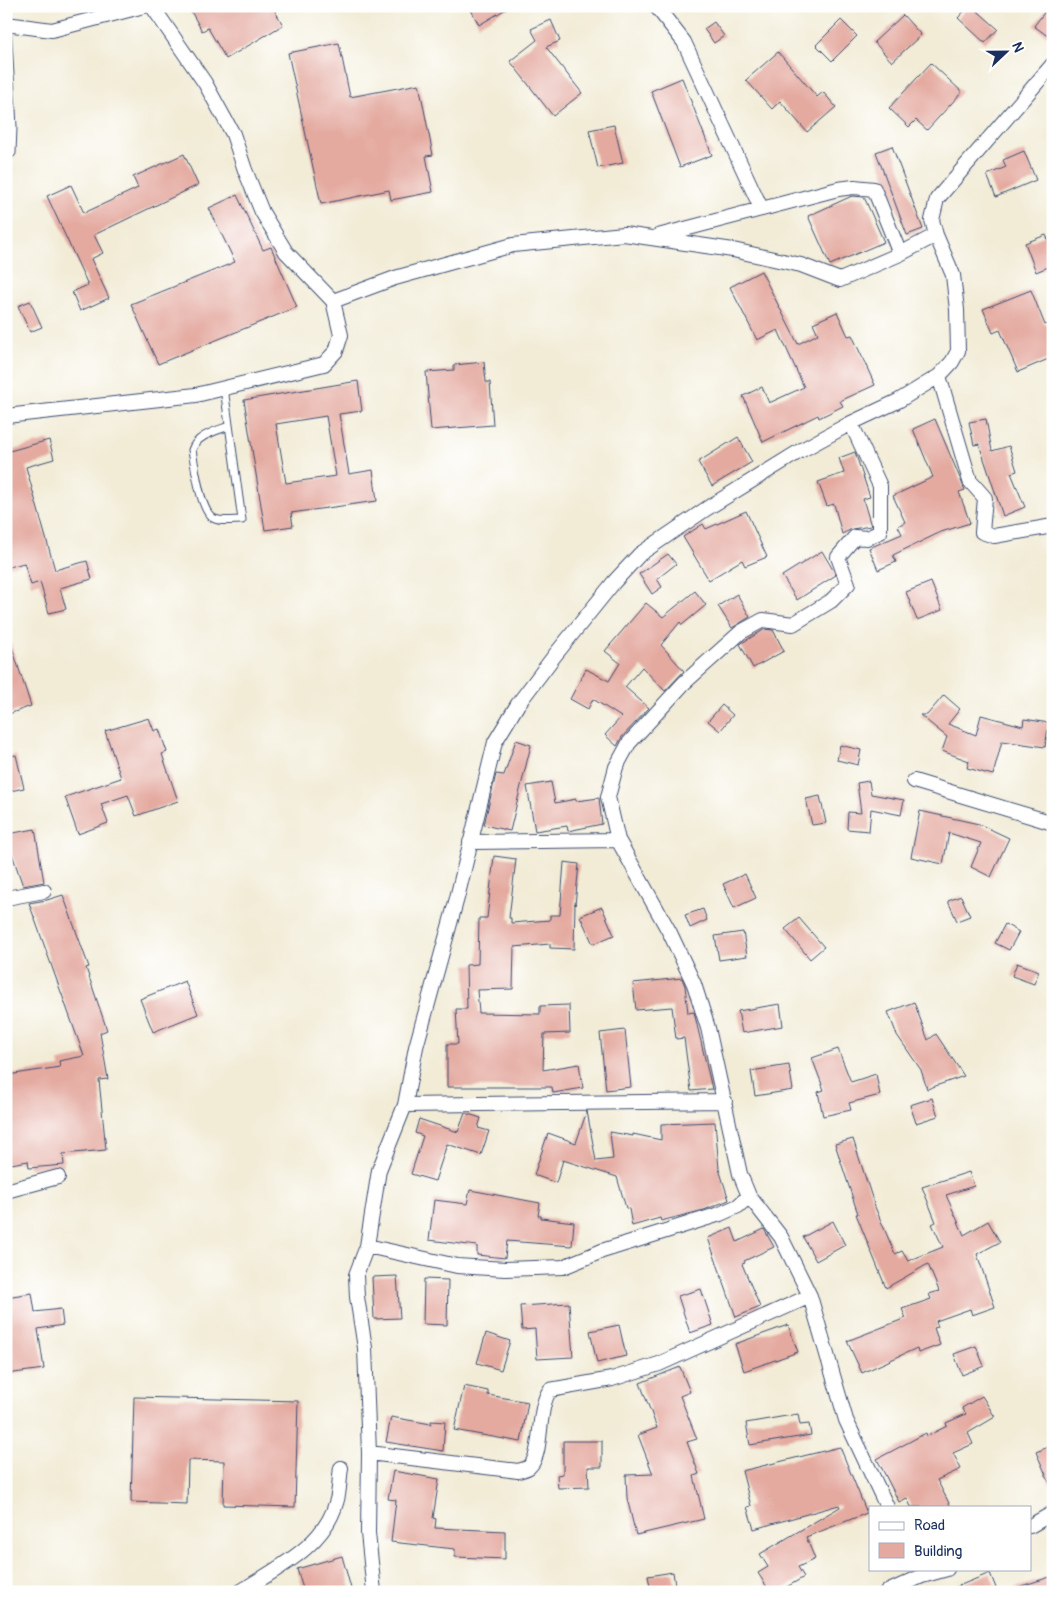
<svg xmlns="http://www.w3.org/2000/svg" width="1059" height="1598" font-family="Pangolin,sans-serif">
  <rect width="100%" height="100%" fill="#fff"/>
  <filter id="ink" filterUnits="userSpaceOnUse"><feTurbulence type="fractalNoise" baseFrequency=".02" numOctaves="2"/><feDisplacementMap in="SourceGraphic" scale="10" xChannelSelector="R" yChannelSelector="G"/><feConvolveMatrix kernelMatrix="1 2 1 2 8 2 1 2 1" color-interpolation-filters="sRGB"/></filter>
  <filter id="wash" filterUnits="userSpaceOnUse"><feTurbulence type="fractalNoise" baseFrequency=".0096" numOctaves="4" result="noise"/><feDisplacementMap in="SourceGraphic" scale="20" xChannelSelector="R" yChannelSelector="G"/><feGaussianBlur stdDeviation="1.12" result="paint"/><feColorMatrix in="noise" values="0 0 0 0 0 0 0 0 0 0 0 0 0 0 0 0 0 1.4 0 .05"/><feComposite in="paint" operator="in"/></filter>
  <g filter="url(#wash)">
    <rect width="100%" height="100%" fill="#f2ecd7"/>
    <g id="blocks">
      <path fill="#e4aaa0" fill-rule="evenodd" d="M188,6H272L283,25L226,59L208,28L202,31Z
        M469,6H511L479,25Z
        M969,6H972L998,29L985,43L958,18Z
        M1049,6H1053V40L1034,26Z
        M903,15L921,35L892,62L874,42Z
        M551,20L560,41L546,47L582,93L553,116L510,61L537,40L531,29Z
        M841,20L857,36L832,61L816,45Z
        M714,22L724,36L714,43L704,29Z
        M339,43L350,97L419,84L433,155L426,156L433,192L391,200L389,190L321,204L288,53Z
        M778,52L817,97L823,92L836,107L807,132L780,101L772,109L746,80Z
        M931,63L962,92L927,130L916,120L909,127L889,108Z
        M682,78L712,155L680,167L651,91Z
        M614,125L623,163L598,168L589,130Z
        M892,146L923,229L907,235L876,152Z
        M1024,151L1036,180L996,197L987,175L1006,167L1003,160Z
        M184,154L198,185L94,235L103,253L91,259L109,298L80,311L72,292L88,285L47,196L71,185L84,213L138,188L133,177Z
        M237,195L263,250L271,247L297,307L158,364L131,304L235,262L209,208Z
        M852,196L864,197L884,242L830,265L808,216Z
        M1046,235L1053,251V265L1036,272L1025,243Z
        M761,271L798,344L818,334L813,323L837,312L848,336L852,335L875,385L840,401L843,406L819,418L818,415L763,442L743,396L762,387L769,403L804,387L778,330L757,340L730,287Z
        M1031,290L1045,325L1053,322V357L1018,372L1000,330L993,333L983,309Z
        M30,301L42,327L30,332L18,306Z
        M484,362L486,382H490L493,425L431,430L426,372L454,370V365Z
        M358,381L362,411L339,414L349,474L373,470L377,501L291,513L293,526L265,530L244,400ZM326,416L336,476L286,483L276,424Z
        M935,419L965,490L959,492L970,523L941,532L893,555L896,562L878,570L869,548L902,534L898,526L905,522L893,496L933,477L913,429Z
        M986,419L992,451L1009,446L1017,471L1011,473L1025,507L1003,516L979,444L974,445L969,422Z
        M738,437L752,462L712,486L698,462Z
        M49,440L54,459L26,467L55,570L87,561L92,579L60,588L66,609L49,613L40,582L31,585L24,563L6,568V452Z
        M855,452L870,497L863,499L871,526L852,529L842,534L834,504L827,506L818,482L844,473L839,458Z
        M746,511L767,557L745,566L742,560L709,580L683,537L703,524L706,529Z
        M822,551L836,575L797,600L782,576Z
        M668,554L676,564L657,579L662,587L652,594L639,574Z
        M931,582L942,610L917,620L906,592Z
        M695,591L706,605L682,625L680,622L661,645L684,671L665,691L642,667L625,687L649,708L622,737L617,746L605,735L621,717L593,699L588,709L570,699L586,669L609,681L620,663L605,651L646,603L663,617Z
        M737,594L750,617L732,628L718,606Z
        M765,629L773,630L784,651L753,668L740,644Z
        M6,638H9L31,706L6,715Z
        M944,695L960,709L948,724L976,735L981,715L1023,726L1024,719L1049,723L1045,747L1002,741L993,775L967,768L969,761L942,751L947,737L920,715H927Z
        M722,705L733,715L720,731L708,721Z
        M149,718L154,731L159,729L167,752L162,754L178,801L136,816L128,795L101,804L108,823L78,834L65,797L121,778L105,731Z
        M516,740L531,745L510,831L484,825L496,774L504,775Z
        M840,745L861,750L858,765L837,760Z
        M16,755L24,788L6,792V757Z
        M869,781L871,794L904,800L901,815L871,809L869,831L847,829L848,812L861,813L857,783Z
        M551,782L555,803L576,799V801L599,798L602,824L568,831L567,826L535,831L527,786Z
        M820,796L826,823L812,825L806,799Z
        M920,811L979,824L1009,838L991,877L971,867L981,843L949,833L943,864L911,857Z
        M35,829L44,882L23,886L12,854L8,834Z
        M494,856L516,859L509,918H511V923L550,920V915H560L564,862L579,864L575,905V903L574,949L550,948V944L514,947L513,989L477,990L479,1013L540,1014V1006L569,1005L570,1033L544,1034L543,1070L579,1064L583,1088L553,1093L552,1087H447V1044H458L456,1009H467L466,965L478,964L479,918H487Z
        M745,874L756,898L734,908L723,884Z
        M63,895L89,967L86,968L107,1030L100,1033L108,1079L99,1080L106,1150L63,1154L64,1165L29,1168L28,1161L6,1165V1088L10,1087L8,1075L60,1067L59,1061L84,1056L29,903L47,900Z
        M961,896L970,916L957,921L948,901Z
        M602,907L614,935L593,944L580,916Z
        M703,909L707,920L690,928L685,915Z
        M799,918L824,947L810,959L785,929Z
        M1005,924L1019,932L1009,950L995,943Z
        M743,932L747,956L719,960L715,936Z
        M1017,963L1039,971L1034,984L1012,976Z
        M682,978L685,986L688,1013L694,1012L712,1089L691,1091L684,1038L676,1039L672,1007L636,1010L633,983Z
        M185,981L198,1014L153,1032L140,999Z
        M914,1002L928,1040L936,1034L964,1076L927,1089L921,1070L897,1035L888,1012Z
        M780,1004L783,1026L742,1033L738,1011Z
        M625,1030L631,1087L606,1090L600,1033Z
        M838,1049L851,1082L876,1074L880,1095L849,1103L851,1110L823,1116L818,1092L824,1090L812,1058Z
        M789,1065L793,1090L755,1096L751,1071Z
        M932,1098L938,1116L916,1123L910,1105Z
        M587,1111L596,1161L613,1159L610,1132L633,1136V1134L661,1140V1124L715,1122L719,1169L729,1200L704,1210L661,1221L660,1218L632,1226L629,1209L626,1208L617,1177L563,1160L556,1183L534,1175L548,1133L576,1143Z
        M465,1113L481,1118L478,1128L489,1131L481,1155L447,1144L435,1181L411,1174L423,1136L415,1133L419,1119L458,1132Z
        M853,1139L875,1207L895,1254L902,1251L908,1261L943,1247L932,1224L936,1222L922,1187L969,1172L974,1186L946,1195L964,1235L988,1221L1000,1242L977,1254L995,1307L972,1315L970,1309L936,1321L938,1327L934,1328L940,1345L918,1353L917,1348L862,1373L847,1341L906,1318L902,1309L931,1299L929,1294L939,1291L928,1264L886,1288L856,1214H858L835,1144Z
        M470,1190L540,1203L538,1216H541V1218L574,1222L572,1246L507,1241L505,1258L477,1255V1246L429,1240L434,1200L467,1204Z
        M833,1221L845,1245L816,1261L803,1237Z
        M732,1228L737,1242L764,1229L774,1247L744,1261L745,1263L742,1264L760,1307L736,1317L708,1238Z
        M397,1276L400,1318L374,1319L372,1277Z
        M424,1279L448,1280L447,1325L423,1324Z
        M701,1289L713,1325L690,1333L678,1296Z
        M32,1293L35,1312L61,1309L63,1325L38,1329L44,1369L6,1374V1297Z
        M569,1303L573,1357L537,1359L535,1329L522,1330L520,1306Z
        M619,1325L626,1356L597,1363L590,1331Z
        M788,1325L798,1352L744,1371L735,1344Z
        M486,1333L510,1341L501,1370L477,1363Z
        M976,1346L984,1366L962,1375L954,1354Z
        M680,1367L690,1392L680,1396L697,1439L687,1442L699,1474L694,1476L704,1519L636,1535L627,1498L626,1475L653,1474L638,1435L657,1428L640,1383Z
        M464,1386L488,1391V1395L528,1402L521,1442L454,1430Z
        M982,1396L995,1417L968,1433L973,1444L953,1453L961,1469L937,1480L951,1507H911L907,1498L899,1502L877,1459L926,1433L927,1436L947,1426L946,1423L966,1414L962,1408Z
        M134,1397L298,1401L295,1507L223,1505L224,1461L188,1460L187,1504L131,1502Z
        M798,1414L800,1425L809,1424L811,1435L750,1445L746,1423Z
        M391,1417L431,1424V1421L445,1422L443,1451L386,1442Z
        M563,1441H602V1467H588L589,1487L558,1488L557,1475L563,1474Z
        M1053,1445V1491L1036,1452Z
        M840,1447L867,1513L806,1537L815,1559L798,1567L804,1577L778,1592H770L758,1573L768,1567L760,1554L840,1507L839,1505L754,1529L747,1507L751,1506L742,1471Z
        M393,1471L439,1479L433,1518L436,1519L435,1528L505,1531V1559L455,1557V1549L391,1542L396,1500L388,1499Z
        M342,1556L352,1592H304L297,1569Z
        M673,1572L676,1592H651L648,1576Z
        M990,1573L996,1588L987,1592H944Z
        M1053,1576V1592H1013L1012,1589Z"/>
    </g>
  </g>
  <g filter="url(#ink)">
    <use href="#blocks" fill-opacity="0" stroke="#3b4b70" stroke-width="1"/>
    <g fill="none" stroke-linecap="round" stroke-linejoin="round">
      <defs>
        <path id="service" d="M6,157L12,153L13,127L7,24
          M224,388L242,520C234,520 222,522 215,519C200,514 195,465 192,450C197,435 216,431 229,426"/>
        <path id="minor" d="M656,6L684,42L761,208
          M6,24L52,30L144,6
          M658,236L838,189L854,187L874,189L900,254
          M333,301L395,278L513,245L624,234L733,250L801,265L840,280L900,254L936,235
          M939,376L970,481L985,498L982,532L994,536L1053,526
          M6,416L196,395L324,364L336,351L341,335L333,301L286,252L262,212L245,170L233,134L205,83L152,6
          M851,423L880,486V532L867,538L855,537L838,557L848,584L831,601L793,624L763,620L741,632L684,683L629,743L616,767L608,797L618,840L670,933L694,984L708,1028L740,1174L749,1196L781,1237L810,1296L846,1420L887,1507
          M914,781L1053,823
          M470,842L618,840
          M6,898L44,891
          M405,1105L725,1101
          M6,1191L58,1177
          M367,1246L457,1266L505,1269L563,1267L602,1251L720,1214L738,1206L749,1196
          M369,1453L518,1471C521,1470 526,1469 529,1467C544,1454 536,1410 550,1390L612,1379L659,1364L810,1296
          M1030,1526L1053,1513
          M240,1592C275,1569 324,1547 336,1503C340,1492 339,1479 341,1468
          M374,1592L368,1533L369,1453L365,1348L357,1297L356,1275L367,1246L379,1170L405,1105L416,1047L457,898L495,742L518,704L555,655L614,582L640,554L706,509L800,451L851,423L898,401L939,376L952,362L958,351L957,310L953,275L936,235L932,220L937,199L1053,64
          M887,1592L922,1576L947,1569"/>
      </defs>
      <use href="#service" stroke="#3b4b70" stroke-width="9"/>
      <use href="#minor" stroke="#3b4b70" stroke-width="16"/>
      <use href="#service" stroke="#fff" stroke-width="7"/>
      <use href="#minor" stroke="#fff" stroke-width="14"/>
    </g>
  </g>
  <rect width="1059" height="1598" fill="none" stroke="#fff" stroke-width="25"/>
  <rect x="869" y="1506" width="162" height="65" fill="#ffffff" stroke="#a4acbf"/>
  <rect x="879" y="1522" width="25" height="8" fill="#ffffff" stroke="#a4acbf"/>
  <text x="914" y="1530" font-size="15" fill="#1b2f5e">Road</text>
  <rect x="879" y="1543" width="25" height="15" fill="#e4aaa0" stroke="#a4acbf"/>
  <text x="914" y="1556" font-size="15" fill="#1b2f5e">Building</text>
  <g transform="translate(1006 52) rotate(68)" stroke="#ffffff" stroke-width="4" paint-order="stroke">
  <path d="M0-4L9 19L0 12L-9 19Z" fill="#1b2f5e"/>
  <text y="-8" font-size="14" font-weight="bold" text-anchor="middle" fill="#1b2f5e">N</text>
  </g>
</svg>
